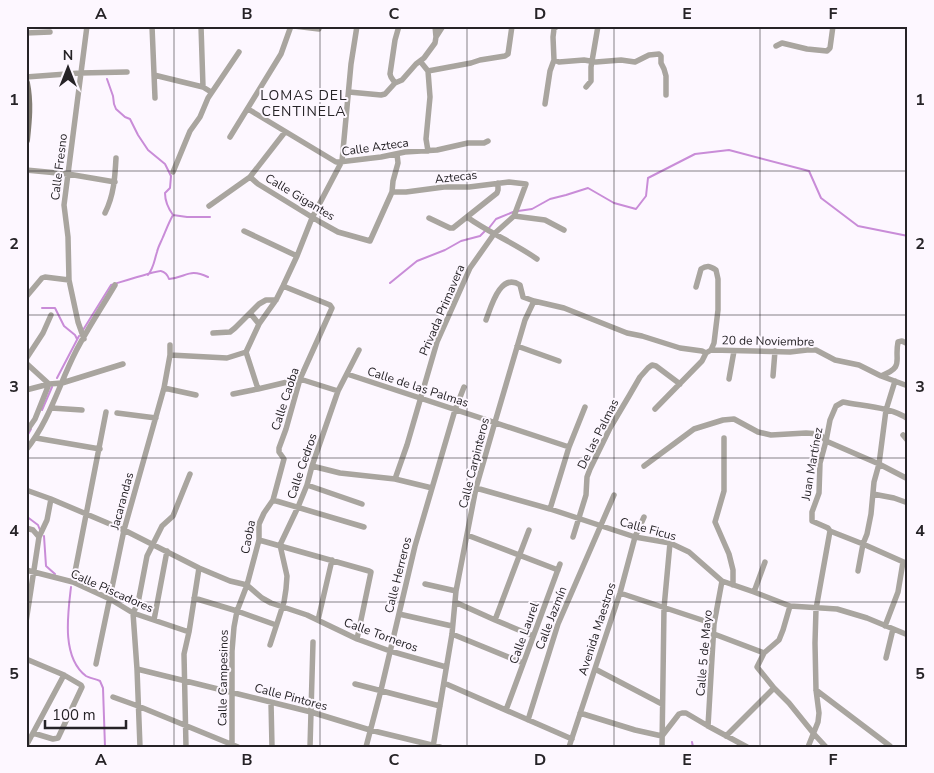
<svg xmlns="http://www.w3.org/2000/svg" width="934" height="773" font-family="'Nunito Sans',sans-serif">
  <rect width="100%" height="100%" fill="#fdf7ff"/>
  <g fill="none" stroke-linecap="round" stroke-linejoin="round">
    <path stroke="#c98cd8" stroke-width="2" d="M107,79L113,96L114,104L116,109L125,117L130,119L138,135L148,150L165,164L171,176L170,188L165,193C165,201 168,208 173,215C169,222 166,230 163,237C161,242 158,247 157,252C154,261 154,267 148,275
      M518,211L532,209L550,199L566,195L588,188L614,203L636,209L646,196L648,178L695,154L729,150L809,171L821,198L858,226L908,236
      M173,215L187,217H210
      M489,228L496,219L513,212
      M390,283L417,261L445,250L461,241L480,236L485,231
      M42,308H55L64,326L75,335L77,339
      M83,330L111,285C118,283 158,270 161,271C165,272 168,276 169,279C187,277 189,268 208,277
      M57,378L79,336
      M42,410L52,387
      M26,438L31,429
      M26,516L38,525L40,530
      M44,536L46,566L55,574
      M71,587C68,613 61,657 86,676C89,678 96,679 100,681L103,688L105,747
      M692,742L693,747"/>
    <path stroke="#a9a59f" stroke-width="5.5" d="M152,26L155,98
      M201,26L203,87
      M294,26L319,29
      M435,26L436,37
      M26,33L50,32
      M776,46L782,43L807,49L827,51L830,48L833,26
      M554,60L559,62L584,60L596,62L621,60L635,62L649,55L659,54L661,56V63L664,69L666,76V95
      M420,61L428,71L430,97L426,139L428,151
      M428,71L471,63L480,60L505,56L508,54L512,26
      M154,75L203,87L211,92
      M26,77L80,73L127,72
      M395,83L391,77L390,74L395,40L399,26
      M586,87L591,81V67L598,26
      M349,92L381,95L385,94L395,83L402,80L416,64L424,58L435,43L436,37L443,26
      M545,104L550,71L554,60L553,37L554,29L557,26
      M248,109L336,162H339L381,157L405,152L437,150L468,143H484L488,141
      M230,137L281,54L291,26
      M26,170L68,174L115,182
      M173,172L190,131L200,117L208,98L239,52
      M250,177L258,184L320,222L338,232L370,241L392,192L393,181L398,163L397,154
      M392,192H406L444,187H469L509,182L526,184L514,216L494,234L470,268L437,342L407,445L395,479
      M209,206L250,177L285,132
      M105,213C114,195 115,177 116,158
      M514,216L545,220L564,230
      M467,217C489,233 515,243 537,259
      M429,218L450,228H453L497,193L498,190V183
      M244,231L297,256
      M26,297L42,278L45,277L69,280
      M250,313L259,324
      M486,320C491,307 500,272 520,285L523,297L534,301
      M213,333L230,332L235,328L259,304L266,300H276
      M84,339L78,322L69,280L68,237L64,205L87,26
      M517,346L559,361
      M711,350L790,352L807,350H816L835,360L859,365L881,376L908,386
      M246,352L258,389L300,379
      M170,355L227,358L246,352L259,324L276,300L283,286L297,256L312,218L342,161L351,64L357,26
      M26,359L43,333L51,315
      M26,363L49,384L35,419L26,432
      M347,374L569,447
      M773,376L775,351
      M881,376C905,366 894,362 898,342L902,341L908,344
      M300,379L338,391
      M729,379L734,351
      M164,388L196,395
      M26,390L49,384L62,383L123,364
      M233,394L258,389
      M51,408L82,410
      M655,409L702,361L706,353L711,350L714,343L718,310V279L716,270C710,266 707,265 701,269L696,287
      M117,413L156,418
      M903,435L908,441
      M36,438L100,449
      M724,438V491L715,522L729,554L733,570V585
      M26,450C50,420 59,384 76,351C88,328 102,307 115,285
      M312,466L340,473L395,479L432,488
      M644,466L694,429L723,420L734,419L758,432L771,435L806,433L820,434L826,441L879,464L908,479
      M307,485L362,504
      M476,488L550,509L635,537L670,543L689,552L722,581L754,592L790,606L837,609L867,618L908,635
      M26,490L51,499L124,530L199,568L230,581L247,585L262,598L271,603L307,615L357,639L390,651L446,667
      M873,494L894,498L908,503
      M273,500L364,527
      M550,509L569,447L585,407
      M26,528L33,530L39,537
      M830,531L863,544L908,564
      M467,535L558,570
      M573,537L586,495L587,477L590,469L610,428L629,396L640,377L648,368L652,365L656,366L680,384
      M259,540L369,571L371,572L357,639
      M26,570L73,582L110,599L133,613L189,632
      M858,571L863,544L867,534L871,514L874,482L879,464L886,410L895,381
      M73,582L106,412
      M425,584L456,591
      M754,592L765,562
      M620,593L714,624
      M194,598L237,611L276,625
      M455,602L495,620L533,636
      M790,606L783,630L779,640L764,653L757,667L774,688L789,703L814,734L826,747
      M399,614L452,626
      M154,620L167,551
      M318,620L332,560
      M495,620L529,530
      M26,622L39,537L47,520L51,499
      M885,626L898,592L903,562
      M452,634L523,663
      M714,634L764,653
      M270,645L284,602L286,589L287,576L280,545L298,507L307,485L312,466L338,391L359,350
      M886,658L893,629
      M26,659L64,675L81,685L82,687L58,738L53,739L33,733
      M96,664L124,530L164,388L170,355V345
      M137,669L311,712L370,730L440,747
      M595,669L662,704
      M444,683L572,739
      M355,684L440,706
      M816,690L890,746
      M113,697L138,706L238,747
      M271,702L272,747
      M506,710L560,564
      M580,713L635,730L662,736L679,714L682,713H686L708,726L747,747
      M528,720L558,624L614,495
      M708,726L714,624L722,581
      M726,736L774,688
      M26,746L64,675
      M140,747L137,669L133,613L138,603L147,556L162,526L173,516L190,474
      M186,747L184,654L189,632L199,568
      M232,747V651L234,627L237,611L247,585L259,540V524L264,513L273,500L284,459L279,452V448L286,429L300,379L332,308L330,305L283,286
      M310,747L313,642
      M366,747L381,690L415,546L455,410L464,387
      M433,747L452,634L456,591L476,488L495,422L525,320L534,301L564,308L627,333L642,336L680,348L702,351L706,353
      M569,747L620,593L635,537L644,517
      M662,747L664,608L670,543
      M808,747L818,722L819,713L816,690L815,643L816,609L830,531L828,528L812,521V512L819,493L820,463L826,441L830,420L836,406L843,402C862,406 892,407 908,419"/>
    <path stroke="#827d74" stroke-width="8" d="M26,83C30,103 28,121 26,140"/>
  </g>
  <path fill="none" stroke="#262327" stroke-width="1" stroke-opacity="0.55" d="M174,26V747M320,26V747M467,26V747M614,26V747M760,26V747M26,171H908M26,315H908M26,458H908M26,602H908"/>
  <g text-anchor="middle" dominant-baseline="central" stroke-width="4" stroke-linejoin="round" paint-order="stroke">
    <g font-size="12" fill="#262327" stroke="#fdf7ff">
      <text transform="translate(375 147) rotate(-8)">Calle Azteca</text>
      <text transform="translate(59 167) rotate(-83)">Calle Fresno</text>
      <text transform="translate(456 177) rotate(-6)">Aztecas</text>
      <text transform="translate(300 197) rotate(31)">Calle Gigantes</text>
      <text transform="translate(442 310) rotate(-67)">Privada Primavera</text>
      <text transform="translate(768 341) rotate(1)">20 de Noviembre</text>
      <text transform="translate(418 387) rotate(18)">Calle de las Palmas</text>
      <text transform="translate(285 399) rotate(-72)">Calle Caoba</text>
      <text transform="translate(598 434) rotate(-63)">De las Palmas</text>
      <text transform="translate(474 463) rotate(-76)">Calle Carpinteros</text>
      <text transform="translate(812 464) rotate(-80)">Juan Martínez</text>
      <text transform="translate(302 466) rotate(-71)">Calle Cedros</text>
      <text transform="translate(122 501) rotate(-75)">Jacarandas</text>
      <text transform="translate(648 529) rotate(15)">Calle Ficus</text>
      <text transform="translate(248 537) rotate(-79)">Caoba</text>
      <text transform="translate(398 575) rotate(-76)">Calle Herreros</text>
      <text transform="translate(112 591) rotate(24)">Calle Piscadores</text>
      <text transform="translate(551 618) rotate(-69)">Calle Jazmín</text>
      <text transform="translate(597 629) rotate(-72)">Avenida Maestros</text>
      <text transform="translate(524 633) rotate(-70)">Calle Laurel</text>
      <text transform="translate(381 635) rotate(20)">Calle Torneros</text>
      <text transform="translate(704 653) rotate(-85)">Calle 5 de Mayo</text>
      <text transform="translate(223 678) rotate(-89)">Calle Campesinos</text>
      <text transform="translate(291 697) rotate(15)">Calle Pintores</text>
    </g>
    <g font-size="14" letter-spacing="1" fill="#262327" stroke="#fdf7ff">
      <text x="304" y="95">LOMAS DEL<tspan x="304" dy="16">CENTINELA</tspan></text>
    </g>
  </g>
  <rect width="934" height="773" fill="none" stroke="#fdf7ff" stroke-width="55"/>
  <g transform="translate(68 68)" stroke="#fdf7ff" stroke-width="4" paint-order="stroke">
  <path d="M0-4L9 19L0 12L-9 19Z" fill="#262327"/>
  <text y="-8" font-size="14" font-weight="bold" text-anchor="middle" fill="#262327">N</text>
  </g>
  <path d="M45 720v8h81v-8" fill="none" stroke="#262327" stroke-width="2.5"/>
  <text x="52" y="720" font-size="15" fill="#262327" stroke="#fdf7ff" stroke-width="4" paint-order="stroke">100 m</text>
  <rect x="28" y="28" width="878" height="718" fill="none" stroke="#262327" stroke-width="2"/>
  <g font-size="16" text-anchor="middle" font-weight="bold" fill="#262327">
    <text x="101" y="19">A</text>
    <text x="247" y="19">B</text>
    <text x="394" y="19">C</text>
    <text x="540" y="19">D</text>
    <text x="687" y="19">E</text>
    <text x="833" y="19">F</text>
    <text x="14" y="105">1</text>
    <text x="920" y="105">1</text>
    <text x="14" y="249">2</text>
    <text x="920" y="249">2</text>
    <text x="14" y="392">3</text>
    <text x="920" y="392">3</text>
    <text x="14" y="536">4</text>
    <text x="920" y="536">4</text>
    <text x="14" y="679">5</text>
    <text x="920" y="679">5</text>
    <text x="101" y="765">A</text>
    <text x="247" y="765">B</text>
    <text x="394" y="765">C</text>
    <text x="540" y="765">D</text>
    <text x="687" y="765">E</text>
    <text x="833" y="765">F</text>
  </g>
</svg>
